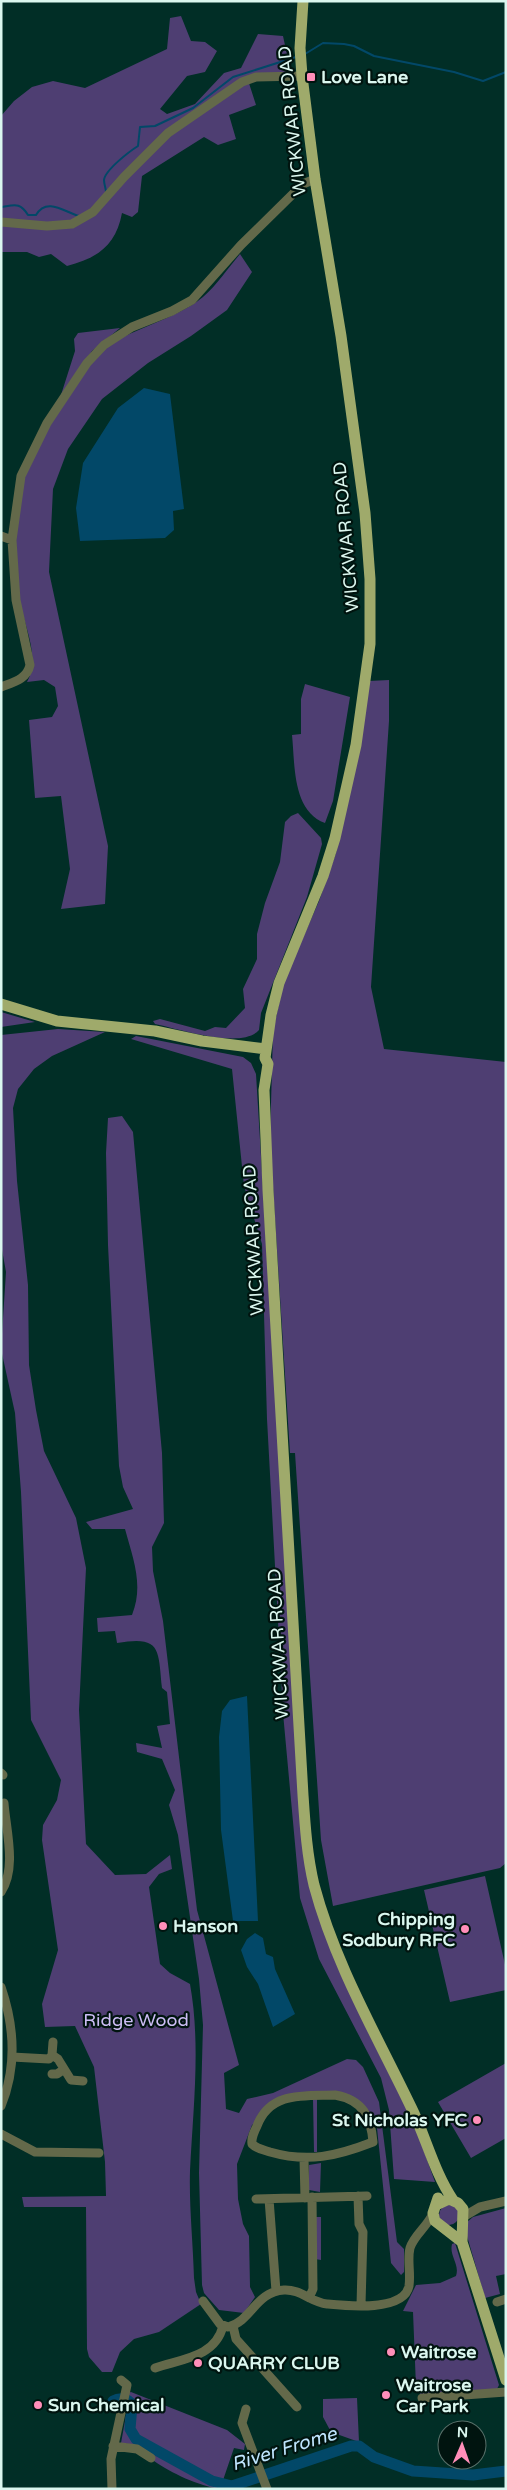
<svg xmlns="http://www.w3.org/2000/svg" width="507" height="2490" font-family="'Varela Round',sans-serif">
  <rect width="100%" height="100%" fill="#012e26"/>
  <path fill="#4e3e72" d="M181,16L191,41L205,42L217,51L205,72L187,76L160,109L167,114L195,104L224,73L241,68L258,34L283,36L291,73L247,77L256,105L229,115L236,139L218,145L204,137L142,176L138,212L132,217L122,213C116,246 97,258 67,266L51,254L39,257L27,252H1V116L14,101L32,87L53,81L85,88L167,49L170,18Z
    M240,254L252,272L227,310L191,336L148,363L102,399L68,449L53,489L49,572L108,846L105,904L61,909L70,869L61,796L35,798L29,720L52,717L58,706L55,687L44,680L27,682C41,658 24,626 20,601C14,568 12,526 20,492C27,461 80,365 106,347C136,327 176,319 203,297C217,285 228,268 240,254Z
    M120,328L92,351L60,398L75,351L74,339L78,333Z
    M389,680V721L371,987L384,1049L506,1062V1863L500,1868L333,1906L321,1840L295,1453H290L270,1140L273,1031L284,981L319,901L336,853L369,681Z
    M305,684L350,697L333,801L325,823C292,811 295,764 292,735L301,734V699Z
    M298,813L321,838L322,844L307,897L261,1013L259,1030C242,1050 179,1029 155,1024L153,1021L160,1019L205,1031L215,1027L226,1028L245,1008L243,989L257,959V934L265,903L280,862L285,822L291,816Z
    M1,1012L35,1022L1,1027Z
    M58,1029L105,1032L52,1056L34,1069L18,1089L13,1108L17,1181L28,1285L29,1365L36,1410L44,1451L76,1518L86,1568L79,1710L86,1844L115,1875L146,1874L170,1855L172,1869L159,1874L149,1887L160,1964L170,1973L190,1984C201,2045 193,2109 190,2171C189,2206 193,2242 194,2278L196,2292L201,2304L159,2332L134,2339L120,2352L112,2372H102L89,2357L87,2349L86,2207H24L22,2197L106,2196L105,2162L94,2067L75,2026L45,2027L42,2004L58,1950L42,1840L43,1825L57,1800L61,1780L31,1720L21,1492L15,1413L1,1349L6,1272L1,1244V1035Z
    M136,1036L243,1057L251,1063L256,1074L302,1832L346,1985L415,2126L435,2182L394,2179L389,2110L381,2078L319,1959L300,1898L283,1713L267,1419L262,1244L244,1186L232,1069L131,1039Z
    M122,1116L133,1132L162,1453L164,1523L152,1547L153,1571L163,1621L197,1910L239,2065L224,2073L226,2109L239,2113L247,2099L273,2093L347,2059L356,2060L363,2067L379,2102L397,2242L404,2249V2272L401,2275L391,2263L377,2128L371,2115L356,2100L294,2093L252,2125L237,2164L238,2199L243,2224L249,2236L250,2287L255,2297L244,2313L219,2310L204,2293L202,2285L199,2173L203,2025L199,1979L178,1835L169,1805L175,1790L162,1759L137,1752L136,1743L162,1748L157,1726L170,1724L167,1692L162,1688C158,1650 162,1635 117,1643L115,1631L98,1632L97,1618L132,1615C144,1585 133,1559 125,1529H92L86,1522L133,1509L123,1487L119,1466L108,1245L106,1153L108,1118Z
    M485,1876L506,1969V1990L450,2002L424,1890Z
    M506,2063V2138L471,2158L438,2102Z
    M313,2099H317V2152H314Z
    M321,2163L320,2192L309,2190V2165Z
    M439 2215a10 10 0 1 1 20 0a10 10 0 1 1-20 0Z
    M506,2208V2274L496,2276L500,2294L485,2298L467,2236L466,2223L473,2217Z
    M315,2217H321V2260L315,2259Z
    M455,2243L499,2385L497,2389L421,2395L416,2387L413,2312L403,2311L416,2285L440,2283L456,2276C460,2264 449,2256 452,2244Z
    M131,2392L227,2430L245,2444L244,2450L234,2448L220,2489C199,2486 171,2473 154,2461C139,2451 141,2444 121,2443L127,2410L125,2404L127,2393Z
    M357,2398L359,2442L331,2432L323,2417V2399Z"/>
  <path fill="#024868" d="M144,388L170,394L184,509L173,511L174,530L165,538L80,541L76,508L83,463L118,408Z
    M247,1696L258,1921H233L221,1830L219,1737L222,1711L230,1700Z
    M255,1933L263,1938L266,1954L273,1957L275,1969L295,2014L273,2027L258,1984L247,1967L241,1950L247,1939Z"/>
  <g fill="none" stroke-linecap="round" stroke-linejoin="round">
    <path stroke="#024868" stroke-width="2" d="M305,54L323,43L344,44L354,46L374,56L454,72L483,81L506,72
      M106,192C106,189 104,184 104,180C105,170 130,151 138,146L140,127L155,126L193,108L233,77L296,57
      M1,207C15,205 20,202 28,215H36C47,196 66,213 79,216"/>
    <path stroke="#024868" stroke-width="11" d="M113,2401C120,2397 128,2398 132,2405L130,2429L136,2439L212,2481L232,2486L351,2446H359L374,2457L413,2471L473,2475L506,2471"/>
    <path stroke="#63694a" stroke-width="9" d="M1,222L47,226L72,224L93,212L124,177L168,133L242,82L256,77L302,76
      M1,536L12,540
      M1,687C14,682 27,679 30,665L16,600L12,540L21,476L47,423L87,363L104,345L132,327L172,311L192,300L241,245L303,184L315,179
      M1,1773L3,1775
      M1,1892C17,1868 6,1830 4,1803
      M1,1987C14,2025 17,2067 1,2106
      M52,2055L53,2042
      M12,2057L49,2059L52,2055L58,2059L71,2080L83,2081
      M52,2074H57L63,2070
      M335,2095C363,2100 371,2117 373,2142C337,2156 308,2163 270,2152C264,2150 257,2149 252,2144C251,2138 254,2132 257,2126C270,2091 305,2096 335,2095Z
      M1,2134L35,2152L99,2153
      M304,2158L305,2198
      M358,2196L359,2224L363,2232L361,2305
      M256,2199L367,2196
      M269,2199L276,2291
      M463,2217L480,2207L506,2201
      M309,2298L313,2289L312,2197
      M203,2301L220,2324L228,2327C252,2321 255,2292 284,2290C300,2289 311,2302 327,2304C347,2306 404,2312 409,2286C411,2273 407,2260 410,2248C414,2235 428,2226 433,2213
      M497,2302L506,2299
      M233,2326L236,2339L297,2407
      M155,2368C180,2359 215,2358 223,2326
      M422,2398L506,2392
      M246,2409L242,2423L267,2489
      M113,2446L137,2449L151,2458
      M112,2489L111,2459L127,2385L121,2380"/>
    <path stroke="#9faa6b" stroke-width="11" d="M303,1L300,48L302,76L315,179L341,336L365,513L370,579V644L356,745L335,838L323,876L279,983L271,1015L265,1058L268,1064L264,1090L268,1190L303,1795C305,1825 307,1856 314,1885C335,1964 376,2034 411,2107C426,2137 434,2172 453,2200
      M1,1004L57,1021L155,1031L202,1041L266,1049
      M438,2198L433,2213L435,2221L462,2242
      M436,2205L449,2199L458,2203L463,2209L462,2242L506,2380"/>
  </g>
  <g fill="#ff8eb9" stroke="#00140f" stroke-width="2">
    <rect x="306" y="72" width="10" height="10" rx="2.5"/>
    <circle cx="163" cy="1926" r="5"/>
    <circle cx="465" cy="1929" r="5"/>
    <circle cx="477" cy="2120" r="5"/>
    <circle cx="391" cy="2352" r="5"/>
    <circle cx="198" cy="2363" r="5"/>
    <circle cx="386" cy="2395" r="5"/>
    <circle cx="38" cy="2405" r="5"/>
  </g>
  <g text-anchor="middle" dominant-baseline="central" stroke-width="4.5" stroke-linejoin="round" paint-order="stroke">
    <g font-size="18" font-weight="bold" fill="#dbf7ef" stroke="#00140f" text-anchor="start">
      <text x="321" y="77">Love Lane</text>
      <text x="455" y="1919" text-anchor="end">Chipping<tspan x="455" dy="21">Sodbury RFC</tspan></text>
      <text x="173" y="1926">Hanson</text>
      <text x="467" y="2120" text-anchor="end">St Nicholas YFC</text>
      <text x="401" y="2352">Waitrose</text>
      <text x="208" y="2363">QUARRY CLUB</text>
      <text x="396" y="2385">Waitrose<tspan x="396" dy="21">Car Park</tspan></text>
      <text x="48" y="2405">Sun Chemical</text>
    </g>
    <g font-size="18" fill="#dbf7ef" stroke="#00140f">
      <text transform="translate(292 121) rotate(-96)">WICKWAR ROAD</text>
      <text transform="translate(346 537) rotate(-95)">WICKWAR ROAD</text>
      <text transform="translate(253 1240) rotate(-93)">WICKWAR ROAD</text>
      <text transform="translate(278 1644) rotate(-93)">WICKWAR ROAD</text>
    </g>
    <g font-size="18" fill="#ccbdf5" stroke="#00140f">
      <text x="136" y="2020">Ridge Wood</text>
    </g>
    <g font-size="19" font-style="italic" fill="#bfe5fe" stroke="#00140f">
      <text transform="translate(284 2449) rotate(-17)">River Frome</text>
    </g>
  </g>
  <rect width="507" height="2490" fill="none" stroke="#dbf7ef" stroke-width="5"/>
  <g transform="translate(462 2445) rotate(2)"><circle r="24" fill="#00140f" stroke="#586f69"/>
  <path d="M0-4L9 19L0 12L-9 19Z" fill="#ff8eb9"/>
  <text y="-8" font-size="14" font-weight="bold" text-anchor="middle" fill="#dbf7ef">N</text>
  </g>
</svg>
